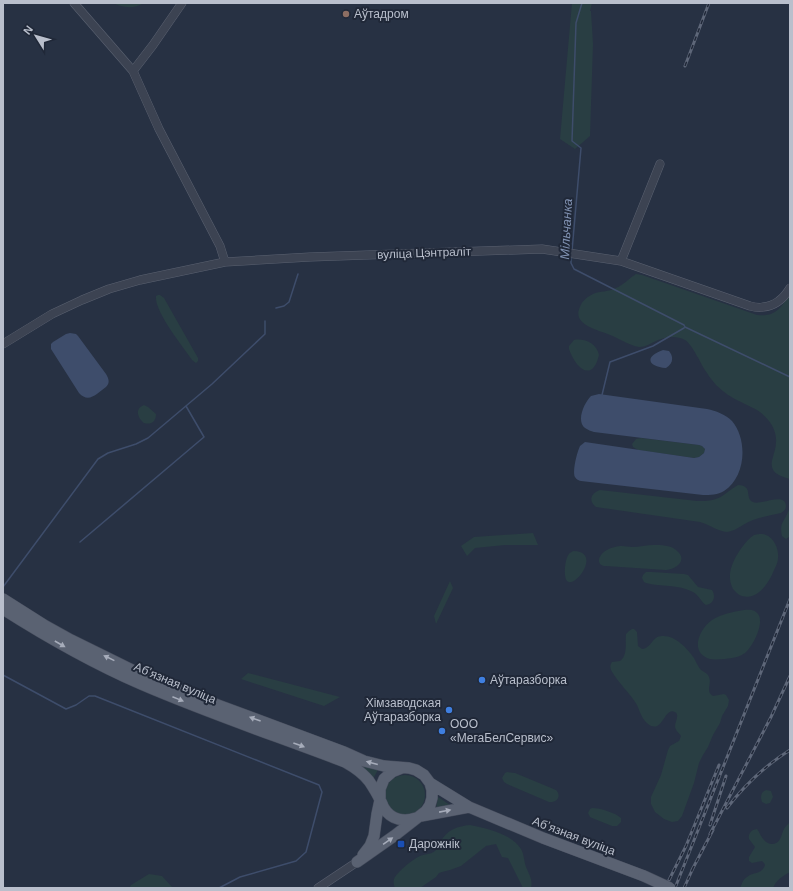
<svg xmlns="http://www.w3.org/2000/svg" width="793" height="891" font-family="Arial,sans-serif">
  <rect width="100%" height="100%" fill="#273143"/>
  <path fill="#293e43" d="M113,3H144C134,9 123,8 113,3Z
    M572,3H592L590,11H591L593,44L590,136L575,149L560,139Z
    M636,274L642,275L757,315C776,317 781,308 790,293V479C778,476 768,472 773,457C774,452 776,448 776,442C777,429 768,417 757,410C752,407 746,405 741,402C732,398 723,392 716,385C713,381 709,377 707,373C701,365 693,345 685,340C673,334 661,338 650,344C646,346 643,347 639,347C630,346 615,336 605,333C594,329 572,323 580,307C582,301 587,297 593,294C600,291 609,292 616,288C624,285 629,278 636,274Z
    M158,295H160L164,298L198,358V361L196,363L192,360C183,347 154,311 156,296Z
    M574,340C585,338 597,344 599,355C592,384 575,367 569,349V346Z
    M144,405L148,407L156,414C156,422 151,425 144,423C138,418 134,409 144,405Z
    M641,438L699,445L702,446L705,449L704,453L699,457L694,458L638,450L633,447L632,444L636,439Z
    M738,485C754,486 744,498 753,502C760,506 785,491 786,506C786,509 784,511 781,513C768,516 754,518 743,525C738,528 732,532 726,532C718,531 708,524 700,522L596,507C588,501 591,493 600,490L697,501C706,501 717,501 725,494C729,491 733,488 738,485Z
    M790,496V524L789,529L790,535L789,537L786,539L782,536C779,523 784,522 788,512C791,507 790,501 790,496Z
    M533,533L538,545H505L475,548L467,556L461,546L474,537Z
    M760,534C762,534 764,534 766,535C774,538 779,549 778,558C778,564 774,569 772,575C766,586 757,600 742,596C738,595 736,592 733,589C725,574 734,558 743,546C746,542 749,538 754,535C754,535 759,534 760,534Z
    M654,545C661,545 670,545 676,550C688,559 678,569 666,570L606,566C602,566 599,564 599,561C599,551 614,546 622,546C625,546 628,547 632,547C639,547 647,545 654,545Z
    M574,551C602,552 575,589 567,581C563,577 565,558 569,554C571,552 571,552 574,551Z
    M646,572H651L684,574L688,575L698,587L712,590C716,596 714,604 706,605C701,602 699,595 693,592C678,584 661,587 646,583L644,582L642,578L643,575Z
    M450,581L453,588L436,624L434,616Z
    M744,610C748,610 752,609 756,612C767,619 753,647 745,653C740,657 732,658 725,659C720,659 715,660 710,659C689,653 699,629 712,620C721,614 733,612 744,610Z
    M632,629H634L637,632L638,646L642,649C652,648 652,636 662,636C675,635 687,648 694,658C696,662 698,666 700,669C703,672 708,673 709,677C712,684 705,692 713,696L724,694L726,695L729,700L728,706L722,716L720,723L713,735L708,747L703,755L699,763L694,783L682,816L678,821L672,822L664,819L655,812L651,804V797L661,775L668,750L670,746L679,741L681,736C679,733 675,730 675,726C675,722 680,715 675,712C664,706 663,735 648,724C642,719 640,712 637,705C630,693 618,683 611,670C610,667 610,665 612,662L620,661C628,655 625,643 626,634L629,631Z
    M248,673L340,697L324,706L241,679Z
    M364,765L379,768L373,779L362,768Z
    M507,772L515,773L556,790C562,796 557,803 549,802L507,784L504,782L502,778L505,773Z
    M385 795a20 20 0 1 1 40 0a20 20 0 1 1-40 0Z
    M766,790L771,791L773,797L770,803L766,804L762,802C760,797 761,792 766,790Z
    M438,797L453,807L436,809Z
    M592,808C600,808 616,813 621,818V822L617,826H612L592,818L590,817L588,813L590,809Z
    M790,822V872C783,876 776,880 773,888H740C742,884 743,879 747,877C754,871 761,876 765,865L764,863L762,861L752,863L749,861V857L755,847L749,839C748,835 750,832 753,830L757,829C760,833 761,837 764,840C769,846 777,845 780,839C782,836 782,832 784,829C785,827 788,824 790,822Z
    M470,825C486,828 512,834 521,849C524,854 524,861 526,867C529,874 533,880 531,888H523L508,858L502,857L496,844L486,846L461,866L450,870L442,872L439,873L436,877L420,888H395C394,885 393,882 394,879C397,872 413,859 420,856C424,854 430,855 435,851C438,849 439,844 441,841C447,830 458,826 470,825Z
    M149,874L162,876L173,888H129L131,885Z"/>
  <path fill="#3e4d6b" d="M70,333L76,334L78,336L106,374C109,379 110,383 106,387C97,393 89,404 79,393L51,349V344L53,342L66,334Z
    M663,350L669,351C674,357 673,364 666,368C649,367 643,357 663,350Z
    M599,394L707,409C716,411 725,414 732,421C748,440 746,477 724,491C718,495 710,495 703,495L581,481C578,480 577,480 575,477C572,472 577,452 580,446L585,442L694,458L699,457L704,453L705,449L702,446L699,445L594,432C591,431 588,430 585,428C576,421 584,403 591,396Z"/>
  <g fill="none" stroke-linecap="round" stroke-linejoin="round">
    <path stroke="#3e4d6b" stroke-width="1.5" d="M572,251L581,148L572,141L576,23L582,3
      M571,256V263L574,269L684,325L685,327L790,377
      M276,308L284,306L289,302L298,274
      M602,395L610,362L653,346L684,328
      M80,542L204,437L186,406
      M3,587L98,459L108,453L136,444L148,438L212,384L265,334V321
      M3,675L66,709L76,705L89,696H95L319,785L322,792L306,852L296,861L240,877L219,888"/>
    <defs>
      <path id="minor" d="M74,3L133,71L159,129L220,246L225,262
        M133,71L153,45L182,3
        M621,261L660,164
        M3,344L52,314L82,300L109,289L140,280L225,262L310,257L542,249L621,261L750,306C754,307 759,308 763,307C775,306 784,298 790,288
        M318,888L357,862"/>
      <path id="major" d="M3,599L44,625L71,640L144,676L218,705L344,752L364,761L384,766L409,768L416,770L424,775L430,783L432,790V798L430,805L426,811L394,836L357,862
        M3,609C47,637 93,663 141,684C208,713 277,736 345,762C354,767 362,772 369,781C373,787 377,793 380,800C382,802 382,805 384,808C391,820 404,822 416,818
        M430,783L469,807L543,838L644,876
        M421,816L469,807
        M363,855L370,846L374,836L377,814L380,800V789L384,779L392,772L402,768"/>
    </defs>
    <use href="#minor" stroke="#5a6170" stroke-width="9"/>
    <use href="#major" stroke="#454c5c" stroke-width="12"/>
    <use href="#minor" stroke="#3c4352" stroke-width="8"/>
    <use href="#major" stroke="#5a6272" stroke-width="11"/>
    <defs>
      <path id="rail" d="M685,66L709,3
        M727,808C744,786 766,765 790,750
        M710,825L726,776
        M710,834L771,717L790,676
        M692,870L713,830
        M665,888L686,846L719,765
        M675,888L790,599
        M684,888L694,866"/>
    </defs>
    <use href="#rail" stroke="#5e6779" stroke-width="3"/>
    <use href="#rail" stroke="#202838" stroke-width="1.5" stroke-dasharray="4.5" stroke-linecap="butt"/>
    <defs>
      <path id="major-bridge" d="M644,876L670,888"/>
    </defs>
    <use href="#major-bridge" stroke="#454c5c" stroke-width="12" stroke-linecap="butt"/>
    <use href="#major-bridge" stroke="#5a6272" stroke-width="11"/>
  </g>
  <defs><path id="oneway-solid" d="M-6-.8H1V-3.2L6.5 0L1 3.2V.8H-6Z"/></defs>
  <g fill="#a6acba">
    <use href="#oneway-solid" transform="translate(60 644) rotate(30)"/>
    <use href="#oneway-solid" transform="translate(109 658) rotate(-154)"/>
    <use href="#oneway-solid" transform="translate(178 699) rotate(22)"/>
    <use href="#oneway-solid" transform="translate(255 719) rotate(-160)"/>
    <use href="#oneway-solid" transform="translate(299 745) rotate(20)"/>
    <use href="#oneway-solid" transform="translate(372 763) rotate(-165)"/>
    <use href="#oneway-solid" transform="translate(445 811) rotate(-11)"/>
    <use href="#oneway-solid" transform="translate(388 841) rotate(-35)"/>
  </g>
  <circle fill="#8d6e63" stroke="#202838" stroke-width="1.5" cx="346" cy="14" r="4"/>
  <g fill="#3f7fe0" stroke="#202838" stroke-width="1.5">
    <circle cx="482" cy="680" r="4"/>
    <circle cx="449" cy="710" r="4"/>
    <circle cx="442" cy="731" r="4"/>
  </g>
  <rect fill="#1a4fb4" stroke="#202838" stroke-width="1.5" x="397" y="840" width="8" height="8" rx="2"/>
  <g text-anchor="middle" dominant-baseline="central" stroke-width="4" stroke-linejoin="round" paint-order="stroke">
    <g font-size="12" fill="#b9bfcc" stroke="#202838" text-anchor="start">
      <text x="354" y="14">Аўтадром</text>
      <text x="490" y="680">Аўтаразборка</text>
      <text x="441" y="703" text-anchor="end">Хімзаводская<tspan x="441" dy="14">Аўтаразборка</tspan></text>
      <text x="450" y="724">ООО<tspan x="450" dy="14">«МегаБелСервис»</tspan></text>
      <text x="409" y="844">Дарожнік</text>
    </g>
    <g font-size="12" fill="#b9bfcc" stroke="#202838">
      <text transform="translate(424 253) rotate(-2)">вуліца Цэнтраліт</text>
      <text transform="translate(175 683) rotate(23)">Абʼязная вуліца</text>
      <text transform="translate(574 836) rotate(21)">Абʼязная вуліца</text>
    </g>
    <g font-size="13" font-style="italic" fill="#8192b2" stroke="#202838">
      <text transform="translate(566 229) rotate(-87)">Мільчанка</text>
    </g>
  </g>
  <rect width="793" height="891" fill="none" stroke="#b9bfcc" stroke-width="8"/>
  <g transform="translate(36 36) rotate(307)" stroke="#202838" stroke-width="3" paint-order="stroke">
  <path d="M0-3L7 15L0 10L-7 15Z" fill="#b9bfcc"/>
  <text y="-6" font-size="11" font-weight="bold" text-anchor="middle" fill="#b9bfcc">N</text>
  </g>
</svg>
